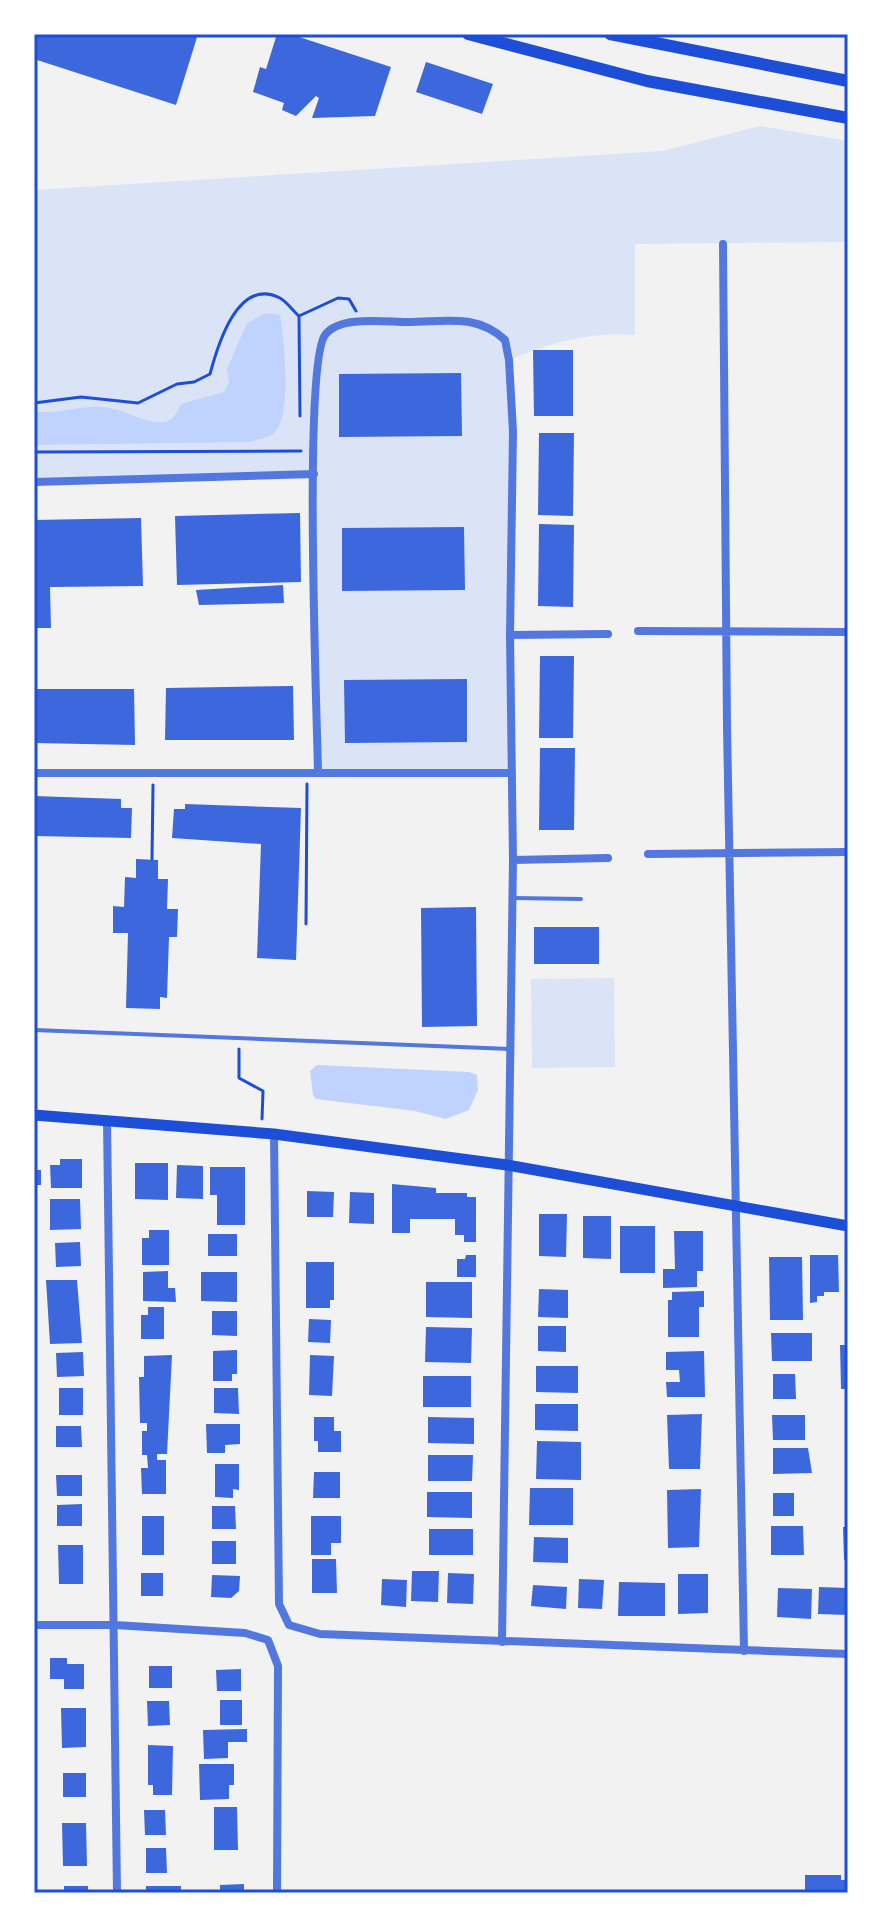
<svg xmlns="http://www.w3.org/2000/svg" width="882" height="1927" font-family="'Fira Sans Condensed',sans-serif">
  <rect width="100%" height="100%" fill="#f2f2f2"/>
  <path fill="#dbe4f7" d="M760,126L848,141V242L635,244V335C592,331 549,343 509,360L512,773H318L314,474L34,482V190L662,151Z
    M614,978L615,1067L532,1068L531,979Z"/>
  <path fill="#bfd3fe" d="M266,313L280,315C284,339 293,419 273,434C267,438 256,440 249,442L34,445V412C59,414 83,405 103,407C124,408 144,425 165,422C174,420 177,412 181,404L224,392L229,383L227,369L247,323Z
    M317,1065L469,1072L477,1075L478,1090L469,1110L446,1119L415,1111L316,1099L313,1095L310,1071Z"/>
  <path fill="#3d67dc" d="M34,34H198L176,105L34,59Z
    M277,34H290L391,67L375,116L312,118L319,98L316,96L296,116L282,110L284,103L253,92L260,67L266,69Z
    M426,62L493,84L482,114L416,92Z
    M533,350H573V416H534Z
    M461,373L462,436L339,437V374Z
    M539,433H574L573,516L538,515Z
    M300,513L301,582L177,585L175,516Z
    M141,518L143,586L50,587L51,628H34V520Z
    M539,524L574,525L573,607L538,606Z
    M464,527L465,590L342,591V528Z
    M283,585L284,603L199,605L196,590Z
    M540,656H574L573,738H539Z
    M467,679V742L345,743L344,680Z
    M293,686L294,740H165L166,688Z
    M34,689H134L135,745L34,743Z
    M540,748H575L574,830H539Z
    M34,796L121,799V808H132L131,838L34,836Z
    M185,804L301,808L296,960L257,958L261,844L172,838L174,809H185Z
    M136,859L158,860V879H168L167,909H178L177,937H169L167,998L160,997V1009L126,1008L128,933H113V906L124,907L125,877L136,878Z
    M476,907L477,1026L422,1027L421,908Z
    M534,927H599V964H534Z
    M60,1159H82V1188H51L50,1165H60Z
    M135,1163H168V1200L135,1199Z
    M177,1165L203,1166V1199L176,1198Z
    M210,1167H245V1225H217V1195H210Z
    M34,1170H41V1185H34Z
    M392,1184L436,1188V1193H467V1197H476V1242H464V1235H455V1219H410V1233H392Z
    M307,1191L334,1192L333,1217H307Z
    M350,1192L374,1193V1224L349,1223Z
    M50,1199H80L81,1229L50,1230Z
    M539,1214H567L566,1257L539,1256Z
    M583,1216H611V1259L583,1258Z
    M620,1226H655V1273H620Z
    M149,1230H169V1265H142V1238H149Z
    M674,1231H703V1271H697V1287L663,1288V1269H675Z
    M208,1234H237V1256H208Z
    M80,1242L81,1266L56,1267L55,1243Z
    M466,1255H476V1277H457V1259H465Z
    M810,1255H838L839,1292H824V1296H817V1302L810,1303Z
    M769,1257H802L803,1320H770Z
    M306,1262H334V1300H330V1308H306Z
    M168,1271V1288H175L176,1302L143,1301V1272Z
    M201,1272H237V1302L201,1301Z
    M46,1280H77L82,1343L50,1344Z
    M426,1282H472V1318L426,1317Z
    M539,1289L568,1290V1318L538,1317Z
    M704,1291V1307H699V1337H668V1300H672V1292Z
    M148,1307H164V1339H141V1315H148Z
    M212,1311H237V1336L212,1335Z
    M309,1319L331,1320L330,1343L308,1342Z
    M538,1326H566V1352L538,1351Z
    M426,1327L472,1328L471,1363L425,1362Z
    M771,1333H812V1361H772Z
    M840,1345H848V1389H841Z
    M237,1350V1374H232V1381H213V1351Z
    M704,1351L705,1397H667L666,1382H680L679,1370H666V1352Z
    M83,1352L84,1376L57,1377L56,1353Z
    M172,1355L167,1454H157V1460H166V1494H142L141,1468H148L147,1455H142V1431H147V1423H140L139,1377H144V1356Z
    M310,1355L334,1356L332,1396L309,1395Z
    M536,1366H578V1393L536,1392Z
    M773,1374H795L796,1399H773Z
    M423,1376H471V1407H423Z
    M59,1388H83V1415H59Z
    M214,1388H238L239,1414L214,1413Z
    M535,1404H578V1431L535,1430Z
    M702,1414L700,1469H669L667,1415Z
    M772,1415H805V1440H773Z
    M314,1417H334V1431H341V1452H318V1441H314Z
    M428,1417L474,1418V1444L428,1443Z
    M206,1424H240V1444L225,1445V1453H207Z
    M56,1426H81L82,1447H56Z
    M537,1441L581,1442V1480L536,1479Z
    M773,1448H808L812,1473L773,1474Z
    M428,1455H473L472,1481H428Z
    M215,1464H239V1490L233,1489V1498L215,1497Z
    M314,1472H340V1498H313Z
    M56,1475H82V1496H57Z
    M530,1488H573V1525H529Z
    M701,1489L699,1547L668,1548L667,1490Z
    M427,1492H472V1518L427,1517Z
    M773,1493H794V1516H773Z
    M82,1504V1526H57V1505Z
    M212,1506H235L236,1529H212Z
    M142,1516H164V1555H142Z
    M311,1516H341V1543H331V1555H311Z
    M771,1526H803L804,1555H771Z
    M843,1527H848V1560H844Z
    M429,1529H473V1555H429Z
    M534,1537L568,1538V1563L533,1562Z
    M212,1541H236V1564H212Z
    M58,1545H83V1584H59Z
    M312,1559H336L337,1593H312Z
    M412,1571H439L438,1602L411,1601Z
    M141,1573H163V1596H141Z
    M448,1573L474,1574L473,1604L447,1603Z
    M678,1574H708V1613L678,1614Z
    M212,1575L240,1576L239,1591L231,1598L211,1597Z
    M382,1579L407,1580L406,1607L381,1605Z
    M579,1579L604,1580L602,1609L578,1608Z
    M619,1582L665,1583V1616H618Z
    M533,1585L567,1587L566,1609L531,1606Z
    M819,1587L848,1588V1615L818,1614Z
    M778,1588L812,1589L811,1619L777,1617Z
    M50,1658H67V1664H84V1689H64V1679H50Z
    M149,1666H172V1688H149Z
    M241,1669V1691H217L216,1670Z
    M220,1700H242V1725H220Z
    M147,1701H169L170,1725L148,1726Z
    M61,1708H86V1747L62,1748Z
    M247,1729V1742H228V1758L204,1759L203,1730Z
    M148,1745L173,1746L172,1795H153V1785H148Z
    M199,1764H234V1785H229V1799L200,1800Z
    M63,1773H86V1797H63Z
    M214,1807H237L238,1850H214Z
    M144,1810H165L166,1835H145Z
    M62,1823H86L87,1866H63Z
    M146,1848H166L167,1873H146Z
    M805,1875H841V1880H848V1893H805Z
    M244,1884V1893H220V1885Z
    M64,1886H88V1893H64Z
    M146,1886H181V1893H146Z"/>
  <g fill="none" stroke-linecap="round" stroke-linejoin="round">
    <path stroke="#1d4ed8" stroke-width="3" d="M299,316L300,416
      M34,403L81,397L138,403L177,384L194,382L210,374C217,348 237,276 280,298C287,302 293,311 299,316L338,298L349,299L356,311
      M34,452L301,451
      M152,859L153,785
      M306,924L307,784
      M34,931L35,1019
      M239,1049V1078L263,1091L262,1119"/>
    <path stroke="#5277de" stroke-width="4" d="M513,898L581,899
      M34,1030L510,1049"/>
    <path stroke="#5277de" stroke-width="8" d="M723,244L727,726L744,1651
      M34,482L314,474
      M638,631L848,632
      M510,635L608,634
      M34,773H512
      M318,773C317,712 303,366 325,335C339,315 386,322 407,322C445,322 476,313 505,340L509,360L513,432L510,635L513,860L502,1642
      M648,854L848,852
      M513,860L608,858
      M107,1120L117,1893
      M274,1134L279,1604L289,1625L320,1634L848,1654
      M34,1625H115L245,1633L268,1640L278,1666L277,1893"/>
    <path stroke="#1d4ed8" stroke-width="11" d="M34,1115L274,1134L507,1165L848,1226"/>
    <path stroke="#1d4ed8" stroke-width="12" d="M468,34L647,81L848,118
      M610,34L848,81"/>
  </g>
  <rect width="882" height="1927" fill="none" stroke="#ffffff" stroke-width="72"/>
  <rect x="36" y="36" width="810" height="1855" fill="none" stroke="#1d4ed8" stroke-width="3"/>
</svg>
